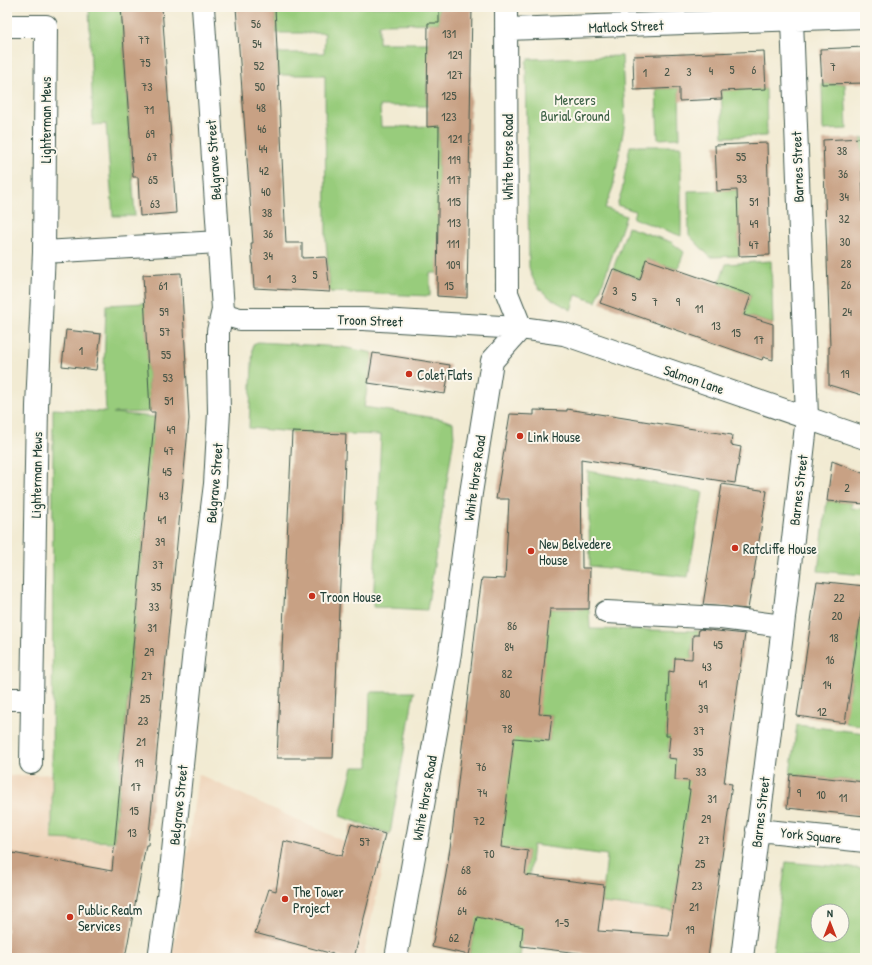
<svg xmlns="http://www.w3.org/2000/svg" width="872" height="965" font-family="'Patrick Hand',sans-serif">
  <rect width="100%" height="100%" fill="#fbf7ec"/>
  <filter id="ink" filterUnits="userSpaceOnUse"><feTurbulence type="fractalNoise" baseFrequency=".025" numOctaves="2"/><feDisplacementMap in="SourceGraphic" scale="8" xChannelSelector="R" yChannelSelector="G"/><feConvolveMatrix kernelMatrix="1 2 1 2 8 2 1 2 1" color-interpolation-filters="sRGB"/></filter>
  <filter id="wash" filterUnits="userSpaceOnUse"><feTurbulence type="fractalNoise" baseFrequency=".012" numOctaves="4" result="noise"/><feDisplacementMap in="SourceGraphic" scale="16" xChannelSelector="R" yChannelSelector="G"/><feGaussianBlur stdDeviation="0.9" result="paint"/><feColorMatrix in="noise" values="0 0 0 0 0 0 0 0 0 0 0 0 0 0 0 0 0 1.4 0 .05"/><feComposite in="paint" operator="in"/></filter>
  <g filter="url(#wash)">
    <rect width="100%" height="100%" fill="#f2ebd3"/>
    <path fill="#efd6bc" d="M53,774V839L138,845L133,875L7,852V776Z
      M198,774L384,860L363,958H171L175,940Z
      M602,903L679,912L677,923L671,922L669,936L707,958H595Z"/>
    <path fill="#98cc7c" stroke="#5c8458" fill-rule="evenodd" d="M89,7H121L135,216H113L106,124L93,125Z
      M275,7H439V23L379,24V43H439L438,84H427V106H380L381,127L439,126L438,273H430V296L330,292L326,241L325,75H278L277,53H324L325,33H276Z
      M622,56L625,122L613,187L605,208L626,216L596,302L576,295L571,310C550,298 535,292 529,267L526,62L528,59Z
      M822,84H845L847,129L823,130Z
      M721,87L766,89L767,136L723,137Z
      M679,88L680,138L658,139L656,89Z
      M861,138H865V207H863Z
      M630,146H681V236L633,218L635,211L617,205L622,190Z
      M738,190L739,256L710,257L689,235L688,191Z
      M628,227L671,242L684,252L678,269L664,265L657,285L651,283L657,263L647,259L640,279L613,269Z
      M771,261L773,324L744,315L751,295L740,291L732,311L724,308L731,288L719,284L726,264Z
      M145,303L150,412L113,413L155,417L114,842L52,839L53,409L106,412L104,370L106,305Z
      M258,342L342,347L373,353L364,407L442,419L453,423L454,437L427,610L373,607L381,435L292,432L249,428L253,344Z
      M588,471L703,492L688,577L590,566Z
      M827,501L852,503L851,508L865,509V575L818,571Z
      M526,609H589L590,629L709,631V635H693L691,659L674,672L669,671L666,736L692,738L691,744L669,742L668,758L676,759L696,791L694,811H687L685,824V878L678,877L673,911L602,903L607,855L533,845L520,958H493L469,955L475,928L469,926L471,915L526,866L528,851L485,845L506,737L549,741L552,715L523,713Z
      M862,611H865V726L845,723L831,690L850,692L852,678L833,675L835,663L854,665L856,655L836,652L837,641L857,644L859,633L838,630L839,619L860,622Z
      M370,692H414L390,834L340,816L353,767H368Z
      M797,725L865,733V782L790,774Z
      M786,862L865,869V958H772ZM818,911H842V935H818Z"/>
    <g id="blocks">
      <path fill="#c8a184" d="M121,7H162L176,213L140,216L138,177H133Z
        M236,7H275L286,243H302V258L326,257L330,292L254,288L251,243H253Z
        M439,7H472L467,298L437,296L439,126L427,127V106L428,23H439Z
        M865,47V83L822,84L820,49Z
        M764,51L766,89L721,91L722,99L679,101V88L634,90L633,56Z
        M861,138L865,268V396L829,385V347H830L823,140Z
        M767,143L770,255L739,256L737,190L717,191L715,145Z
        M646,259L751,295L744,315L773,324V360L763,357L762,360L600,303L613,269L640,280Z
        M181,273L189,419L148,845H146L125,958H7V852L112,871L155,412H150L143,275Z
        M66,330L101,334L96,370L62,366Z
        M373,353L450,365L445,394L368,383Z
        M567,409L732,435L731,445L741,447L735,483L581,459L582,568H590L589,609H550L539,714L552,715L549,741L514,738L501,847L528,851L525,875L604,885L598,931L669,936L679,871H678L690,790H688L689,781L675,780L676,759L668,758L670,736H666L669,671L674,672L675,658L692,659L693,635H698L699,629L745,634L724,783L732,784L708,958H595V955L521,946L523,927L477,917L469,955L432,947L446,874L452,835L478,606L482,578L505,579L509,499H496L510,414L534,415V410L567,411Z
        M292,432L346,434L333,758H277Z
        M832,461L865,474V504L827,501Z
        M722,484L767,491L748,609L703,605Z
        M817,581L865,586L845,723L797,716Z
        M790,774L865,782V816L787,808Z
        M351,824L385,834L354,958H348L255,933L269,889L276,891L284,841L342,856Z"/>
    </g>
  </g>
  <g filter="url(#ink)">
    <use href="#blocks" fill-opacity="0" stroke="#3f574c" stroke-width="1"/>
    <g fill="none" stroke-linecap="round" stroke-linejoin="round">
      <defs>
        <path id="minor" d="M506,7L507,293L521,328L564,334L865,438
          M7,26H46L44,252L37,406L31,763
          M506,29L865,17
          M44,252L219,242
          M606,612L721,618L783,626
          M7,699H32
          M757,830L865,841
          M159,958L169,890L194,650L215,484L219,412L218,363V331L223,310
          M742,958L783,626L807,417L792,20"/>
        <path id="major" d="M203,7L223,310L229,316L240,319H363L521,328
          M396,958L450,653L471,493L492,361L521,328"/>
      </defs>
      <use href="#minor" stroke="#3f574c" stroke-width="24"/>
      <use href="#major" stroke="#3f574c" stroke-width="24"/>
      <use href="#minor" stroke="#fff" stroke-width="22"/>
      <use href="#major" stroke="#fff" stroke-width="22"/>
    </g>
  </g>
  <g fill="#c8321e" stroke="#fbf7ec" stroke-width="1.5">
    <circle cx="409" cy="374" r="4"/>
    <circle cx="520" cy="436" r="4"/>
    <circle cx="735" cy="548" r="4"/>
    <circle cx="531" cy="551" r="4"/>
    <circle cx="312" cy="596" r="4"/>
    <circle cx="285" cy="899" r="4"/>
    <circle cx="70" cy="917" r="4"/>
  </g>
  <g text-anchor="middle" dominant-baseline="central" stroke-width="4" stroke-linejoin="round" paint-order="stroke">
    <g font-size="12" fill="#495648">
      <text x="256" y="23">56</text>
      <text x="449" y="33">131</text>
      <text x="144" y="39">77</text>
      <text x="257" y="43">54</text>
      <text x="455" y="54">129</text>
      <text x="145" y="62">75</text>
      <text x="259" y="65">52</text>
      <text x="833" y="66">7</text>
      <text x="732" y="69">5</text>
      <text x="754" y="69">6</text>
      <text x="711" y="70">4</text>
      <text x="667" y="71">2</text>
      <text x="689" y="71">3</text>
      <text x="645" y="72">1</text>
      <text x="455" y="74">127</text>
      <text x="147" y="86">73</text>
      <text x="260" y="86">50</text>
      <text x="449" y="95">125</text>
      <text x="261" y="107">48</text>
      <text x="149" y="109">71</text>
      <text x="449" y="116">123</text>
      <text x="262" y="128">46</text>
      <text x="150" y="133">69</text>
      <text x="455" y="138">121</text>
      <text x="263" y="148">44</text>
      <text x="842" y="150">38</text>
      <text x="152" y="156">67</text>
      <text x="741" y="156">55</text>
      <text x="454" y="159">119</text>
      <text x="264" y="170">42</text>
      <text x="843" y="173">36</text>
      <text x="742" y="178">53</text>
      <text x="153" y="179">65</text>
      <text x="454" y="179">117</text>
      <text x="266" y="191">40</text>
      <text x="844" y="196">34</text>
      <text x="454" y="201">115</text>
      <text x="754" y="201">51</text>
      <text x="155" y="203">63</text>
      <text x="267" y="212">38</text>
      <text x="844" y="218">32</text>
      <text x="454" y="222">113</text>
      <text x="754" y="223">49</text>
      <text x="268" y="233">36</text>
      <text x="845" y="241">30</text>
      <text x="453" y="243">111</text>
      <text x="754" y="244">47</text>
      <text x="268" y="255">34</text>
      <text x="846" y="263">28</text>
      <text x="453" y="264">109</text>
      <text x="315" y="274">5</text>
      <text x="269" y="278">1</text>
      <text x="294" y="278">3</text>
      <text x="846" y="284">26</text>
      <text x="163" y="285">61</text>
      <text x="449" y="285">15</text>
      <text x="615" y="290">3</text>
      <text x="634" y="296">5</text>
      <text x="655" y="301">7</text>
      <text x="678" y="301">9</text>
      <text x="699" y="308">11</text>
      <text x="164" y="311">59</text>
      <text x="847" y="311">24</text>
      <text x="716" y="325">13</text>
      <text x="165" y="331">57</text>
      <text x="736" y="332">15</text>
      <text x="759" y="339">17</text>
      <text x="81" y="350">1</text>
      <text x="166" y="354">55</text>
      <text x="845" y="373">19</text>
      <text x="168" y="377">53</text>
      <text x="169" y="400">51</text>
      <text x="171" y="429">49</text>
      <text x="169" y="450">47</text>
      <text x="167" y="471">45</text>
      <text x="847" y="487">2</text>
      <text x="164" y="495">43</text>
      <text x="162" y="519">41</text>
      <text x="160" y="541">39</text>
      <text x="158" y="564">37</text>
      <text x="156" y="586">35</text>
      <text x="839" y="597">22</text>
      <text x="154" y="606">33</text>
      <text x="837" y="615">20</text>
      <text x="512" y="625">86</text>
      <text x="152" y="627">31</text>
      <text x="834" y="637">18</text>
      <text x="718" y="644">45</text>
      <text x="509" y="646">84</text>
      <text x="149" y="651">29</text>
      <text x="830" y="659">16</text>
      <text x="707" y="666">43</text>
      <text x="507" y="673">82</text>
      <text x="147" y="675">27</text>
      <text x="703" y="683">41</text>
      <text x="827" y="684">14</text>
      <text x="505" y="693">80</text>
      <text x="145" y="698">25</text>
      <text x="703" y="708">39</text>
      <text x="822" y="711">12</text>
      <text x="143" y="720">23</text>
      <text x="507" y="728">78</text>
      <text x="699" y="730">37</text>
      <text x="141" y="741">21</text>
      <text x="698" y="751">35</text>
      <text x="139" y="762">19</text>
      <text x="481" y="766">76</text>
      <text x="701" y="771">33</text>
      <text x="136" y="786">17</text>
      <text x="482" y="792">74</text>
      <text x="799" y="792">9</text>
      <text x="821" y="794">10</text>
      <text x="843" y="797">11</text>
      <text x="712" y="798">31</text>
      <text x="134" y="810">15</text>
      <text x="706" y="818">29</text>
      <text x="479" y="820">72</text>
      <text x="132" y="832">13</text>
      <text x="704" y="839">27</text>
      <text x="365" y="841">57</text>
      <text x="489" y="853">70</text>
      <text x="700" y="863">25</text>
      <text x="466" y="869">68</text>
      <text x="697" y="885">23</text>
      <text x="462" y="890">66</text>
      <text x="694" y="906">21</text>
      <text x="462" y="910">64</text>
      <text x="562" y="922">1-5</text>
      <text x="690" y="929">19</text>
      <text x="454" y="937">62</text>
    </g>
    <g font-size="14" fill="#1f3d34" stroke="#fbf7ec">
      <text transform="translate(626 26) rotate(-2)">Matlock Street</text>
      <text transform="translate(45 120) rotate(-90)">Lighterman Mews</text>
      <text transform="translate(507 157) rotate(-90)">White Horse Road</text>
      <text transform="translate(213 160) rotate(-94)">Belgrave Street</text>
      <text transform="translate(797 167) rotate(-92)">Barnes Street</text>
      <text transform="translate(370 320) rotate(2)">Troon Street</text>
      <text transform="translate(694 379) rotate(19)">Salmon Lane</text>
      <text transform="translate(36 475) rotate(-89)">Lighterman Mews</text>
      <text transform="translate(474 478) rotate(-82)">White Horse Road</text>
      <text transform="translate(214 483) rotate(-85)">Belgrave Street</text>
      <text transform="translate(798 490) rotate(-83)">Barnes Street</text>
      <text transform="translate(424 798) rotate(-80)">White Horse Road</text>
      <text transform="translate(178 805) rotate(-84)">Belgrave Street</text>
      <text transform="translate(760 812) rotate(-83)">Barnes Street</text>
      <text transform="translate(811 835) rotate(6)">York Square</text>
    </g>
    <g font-size="14" fill="#3d6146" stroke="#fbf7ec">
      <text x="575" y="99">Mercers<tspan x="575" dy="16">Burial Ground</tspan></text>
    </g>
    <g font-size="14" fill="#1f3d34" stroke="#fbf7ec" text-anchor="start">
      <text x="417" y="374">Colet Flats</text>
      <text x="528" y="436">Link House</text>
      <text x="539" y="543">New Belvedere<tspan x="539" dy="16">House</tspan></text>
      <text x="743" y="548">Ratcliffe House</text>
      <text x="320" y="596">Troon House</text>
      <text x="293" y="891">The Tower<tspan x="293" dy="16">Project</tspan></text>
      <text x="78" y="909">Public Realm<tspan x="78" dy="16">Services</tspan></text>
    </g>
  </g>
  <rect width="872" height="965" fill="none" stroke="#fbf7ec" stroke-width="24"/>
  <g transform="translate(830 923)"><circle r="19" fill="#fbf7ec" stroke="#a3ada2"/>
  <path d="M0-3L7 15L0 10L-7 15Z" fill="#c8321e"/>
  <text y="-6" font-size="11" font-weight="bold" text-anchor="middle" fill="#1f3d34">N</text>
  </g>
</svg>
